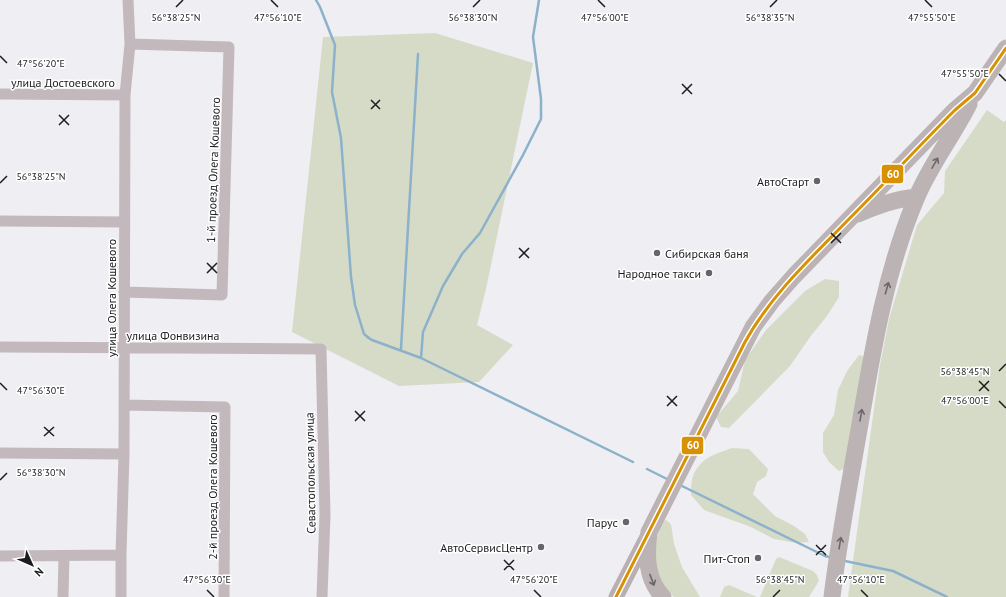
<svg xmlns="http://www.w3.org/2000/svg" width="1006" height="597" font-family="'PT Sans',sans-serif">
  <rect width="100%" height="100%" fill="#efeff3"/>
  <path fill="#d6dbc7" d="M435,33L533,63L486,289L477,325L513,345L479,382L399,386L292,332L323,37Z
    M987,110L1004,122L1006,120V597H848L880,365L889,319L917,225L944,193L945,171Z
    M825,279L839,281V297L827,316L810,337L790,366L729,428L721,427L716,417L738,391L745,360L766,330L805,291Z
    M859,355L866,357L845,468L839,471L829,462L823,452V433L834,415L838,390L847,371Z
    M732,448L749,449L768,469L766,476L757,482L753,494L775,516L794,526L805,534L809,542L796,543L774,539L751,527L704,510L691,495C691,489 691,482 693,476C700,458 715,454 732,448Z
    M666,520L671,524L674,544L682,567L700,597H674L666,590L655,572V543L662,521Z
    M779,557L813,571L817,575L819,581L809,597H760L776,559Z
    M729,585L757,597H720L724,587Z"/>
  <g fill="none" stroke-linecap="round" stroke-linejoin="round">
    <path stroke="#8cb1cb" stroke-width="2.5" d="M316,0L320,7L335,45L332,92L341,138L351,277L355,305L364,334L369,338
      M367,337L372,340L421,358L633,462
      M401,349L418,54
      M421,358L423,332L443,286L462,254L480,233L523,155L541,119V99L533,37L539,0
      M647,469L667,479
      M682,486L825,556L829,557
      M845,561L893,571L947,597"/>
    <path stroke="#c3b9bc" stroke-width="11" d="M0,94L125,95
      M0,221L124,222
      M124,292L222,295L229,47L130,44
      M0,347L321,349L325,515L322,597
      M124,405L225,407L224,597
      M0,453L124,454
      M0,556L121,555
      M63,597L64,556
      M121,597V555L124,454L125,95L130,44L128,0"/>
    <path stroke="#b9afb2" stroke-width="15" d="M616,597L648,535"/>
    <path stroke="#bcb3b5" stroke-width="17" d="M858,214C877,206 895,199 917,197
      M663,597C646,579 646,556 649,532L753,327L772,301L794,276L955,110L975,93L1006,48
      M832,597C839,539 850,481 860,424C873,348 886,270 916,199C930,165 953,136 969,104"/>
    <defs>
      <path id="bus-1" d="M616,597L745,342C771,295 811,258 849,219C885,183 919,146 955,110L975,93L1006,48"/>
    </defs>
    <use href="#bus-1" stroke="#fff" stroke-width="6"/>
    <use href="#bus-1" stroke="#d69104" stroke-width="3"/>
  </g>
  <defs><path id="oneway-shaft" d="M-6 0H5M1.5-3L5.5 0L1.5 3" fill="none" stroke-width="1.6" stroke-linecap="round" stroke-linejoin="round"/></defs>
  <g stroke="#6c686a">
    <use href="#oneway-shaft" transform="translate(935 163) rotate(-60)"/>
    <use href="#oneway-shaft" transform="translate(887 288) rotate(-74)"/>
    <use href="#oneway-shaft" transform="translate(861 415) rotate(-80)"/>
    <use href="#oneway-shaft" transform="translate(840 543) rotate(-81)"/>
    <use href="#oneway-shaft" transform="translate(652 580) rotate(69)"/>
  </g>
  <path fill="none" stroke="#1b1c1e" stroke-width="1.5" d="M271,0L278,7M598,0L605,7M925,0L932,7M176,7L183,0M473,7L480,0M770,7L777,0M0,56L7,63M999,74L1006,81M682,84L692,94M682,94L692,84M371,100L380,109M371,109L380,100M59,115L69,125M59,125L69,115M0,183L7,176M831,233L841,243M831,243L841,233M519,248L529,258M519,258L529,248M207,263L217,273M207,273L217,263M999,371L1006,364M979,381L989,391M0,383L7,390M979,391L989,381M667,396L677,406M999,401L1006,408M667,406L677,396M355,411L365,421M355,421L365,411M44,427L54,436M44,436L54,427M0,480L7,473M816,545L826,555M816,555L826,545M504,560L514,570M504,570L514,560M207,590L214,597M534,590L541,597M861,590L868,597M773,597L780,590"/>
  <g fill="#656669" stroke="#fff" stroke-width="1.5">
    <circle cx="817" cy="181" r="4"/>
    <circle cx="657" cy="253" r="4"/>
    <circle cx="709" cy="273" r="4"/>
    <circle cx="626" cy="522" r="4"/>
    <circle cx="541" cy="547" r="4"/>
    <circle cx="758" cy="558" r="4"/>
  </g>
  <g text-anchor="middle" dominant-baseline="central" stroke-width="3" stroke-linejoin="round" paint-order="stroke">
    <g font-size="12" fill="#1b1c1e" stroke="#fff">
      <text x="63" y="82">улица Достоевского</text>
      <text transform="translate(213 170) rotate(-88)">1-й проезд Олега Кошевого</text>
      <text transform="translate(111 298) rotate(-90)">улица Олега Кошевого</text>
      <text x="173" y="335">улица Фонвизина</text>
      <text transform="translate(310 473) rotate(-91)">Севастопольская улица</text>
      <text transform="translate(212 487) rotate(-90)">2-й проезд Олега Кошевого</text>
    </g>
    <g font-size="12" fill="#1b1c1e" stroke="#fff" text-anchor="end">
      <text x="809" y="181">АвтоСтарт</text>
      <text x="665" y="253" text-anchor="start">Сибирская баня</text>
      <text x="701" y="273">Народное такси</text>
      <text x="618" y="522">Парус</text>
      <text x="533" y="547">АвтоСервисЦентр</text>
      <text x="750" y="558">Пит-Стоп</text>
    </g>
  </g>
  <g font-size="10" text-anchor="middle" fill="#1b1c1e" stroke="#fff" stroke-width="3" stroke-linejoin="round" paint-order="stroke">
    <text x="176" y="21">56°38'25"N</text>
    <text x="278" y="21">47°56'10"E</text>
    <text x="473" y="21">56°38'30"N</text>
    <text x="605" y="21">47°56'00"E</text>
    <text x="770" y="21">56°38'35"N</text>
    <text x="932" y="21">47°55'50"E</text>
    <text x="41" y="67">47°56'20"E</text>
    <text x="965" y="77">47°55'50"E</text>
    <text x="41" y="180">56°38'25"N</text>
    <text x="965" y="375">56°38'45"N</text>
    <text x="41" y="394">47°56'30"E</text>
    <text x="965" y="404">47°56'00"E</text>
    <text x="41" y="476">56°38'30"N</text>
    <text x="780" y="583">56°38'45"N</text>
    <text x="207" y="583">47°56'30"E</text>
    <text x="534" y="583">47°56'20"E</text>
    <text x="861" y="583">47°56'10"E</text>
  </g>
  <g stroke="#fff" stroke-width="1.5">
    <rect x="881" y="164" width="23" height="20" rx="4" fill="#d69104"/>
    <rect x="681" y="436" width="23" height="19" rx="4" fill="#d69104"/>
  </g>
  <g font-size="11" text-anchor="middle" font-weight="bold" fill="#fff">
    <text x="893" y="178">60</text>
    <text x="693" y="449">60</text>
  </g>
  <g transform="translate(32 565) rotate(135)" stroke="#ffffff" stroke-width="3" paint-order="stroke">
  <path d="M0-3L7 15L0 10L-7 15Z" fill="#1b1c1e"/>
  <text y="-6" font-size="11" font-weight="bold" text-anchor="middle" fill="#1b1c1e">N</text>
  </g>
</svg>
